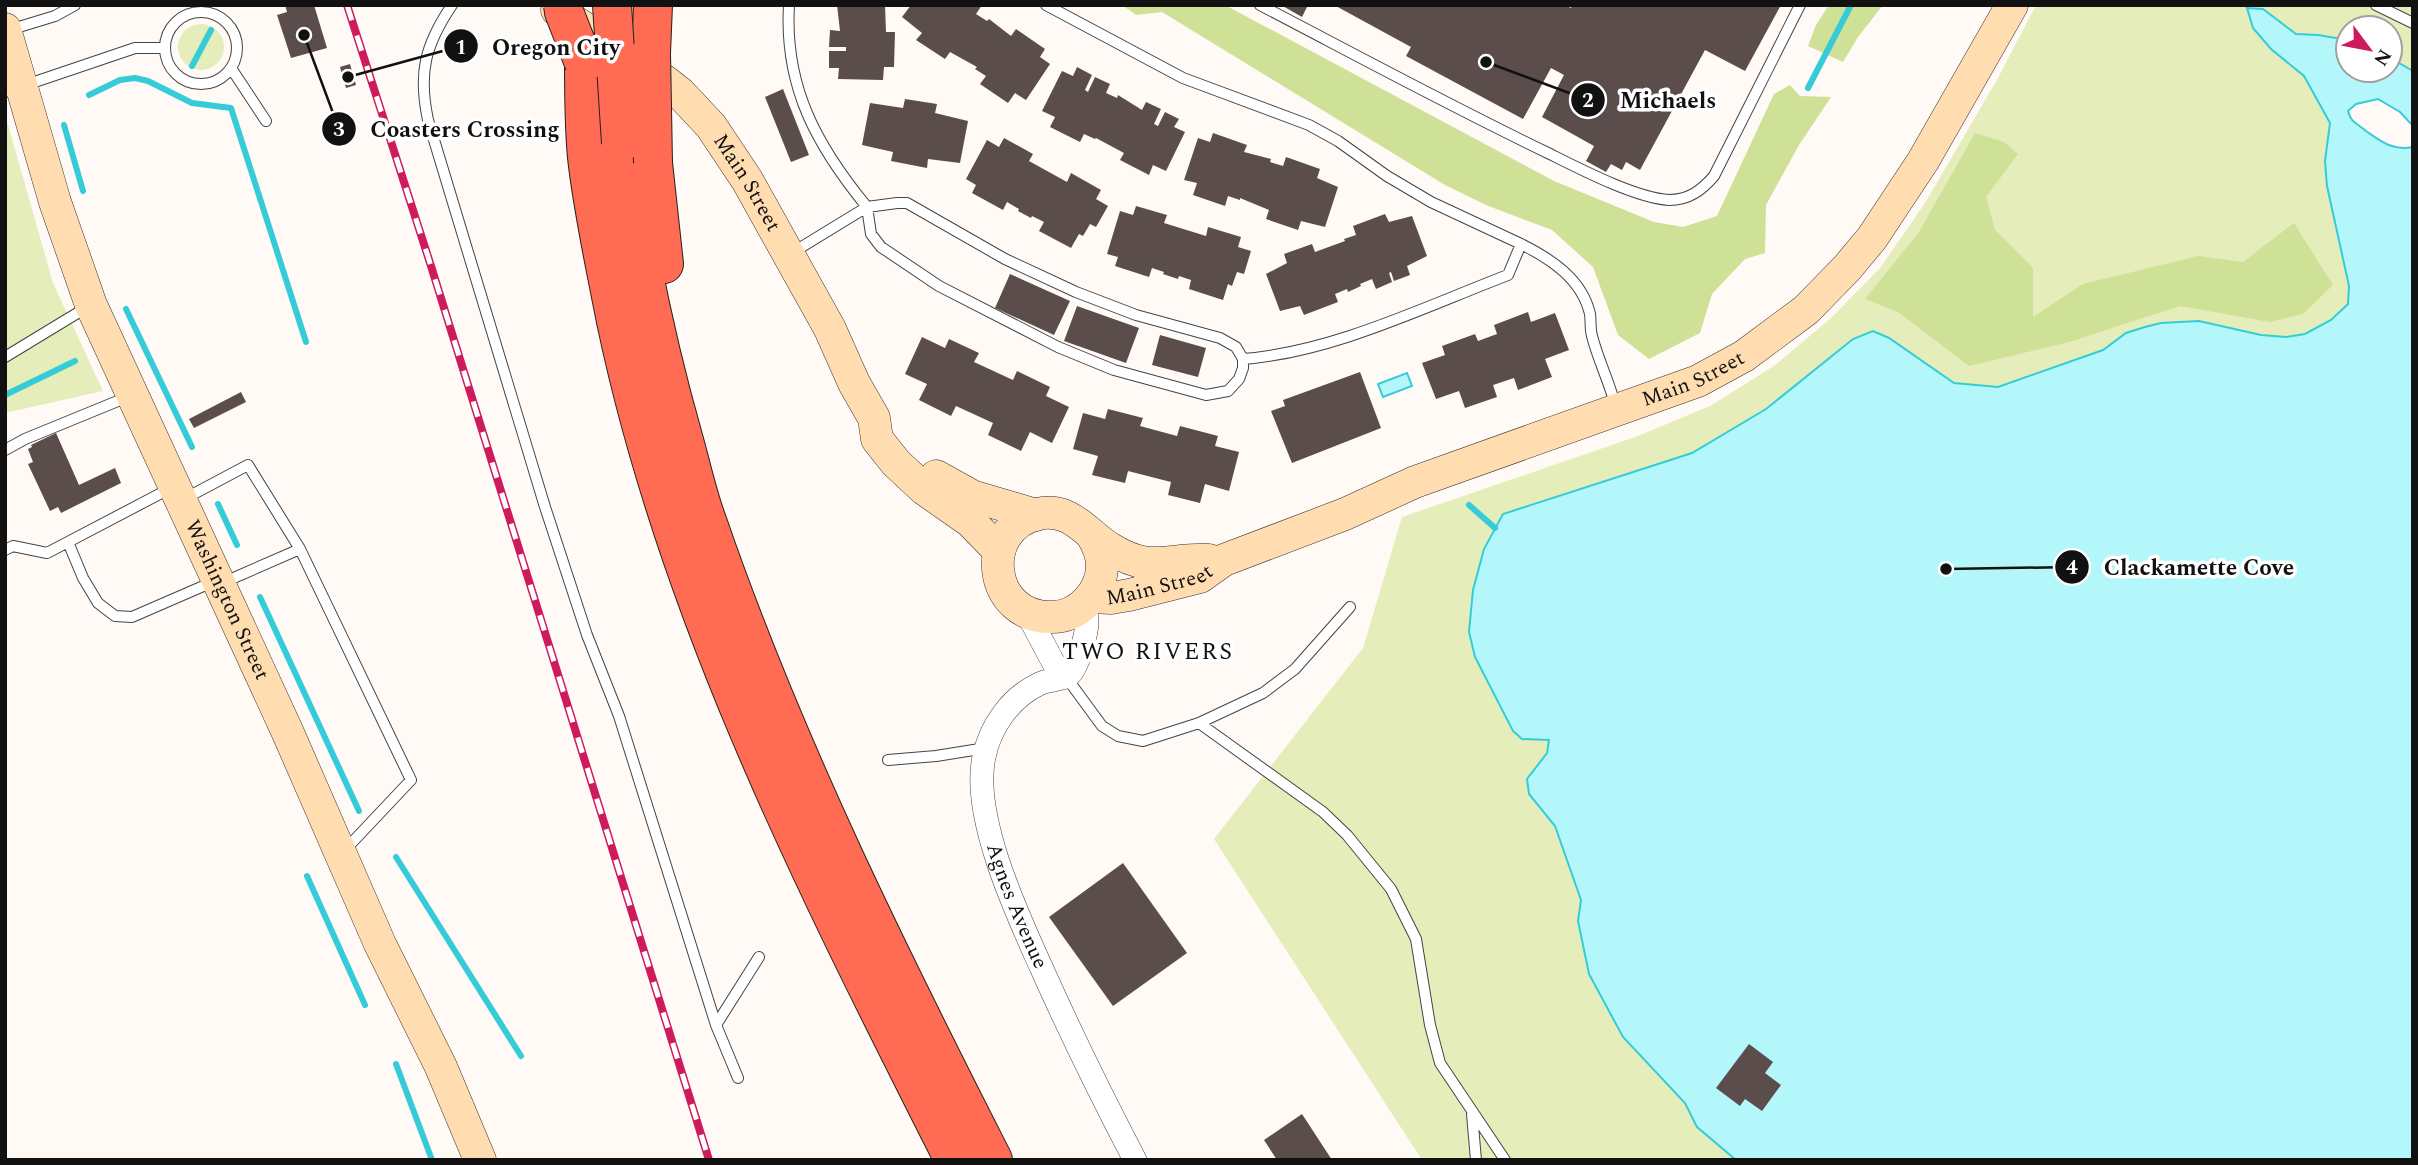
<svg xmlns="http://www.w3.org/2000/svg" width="2418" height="1165" font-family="Spectral,serif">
  <rect width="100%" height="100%" fill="#fffaf5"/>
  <path fill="#e5eeba" d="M2036,5H2406L2413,9V71L2390,58V28H2348V40L2318,35L2296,34L2263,9H2247L2271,49L2304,76L2330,123L2325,161L2327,186L2349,286L2348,304L2331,320L2305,334L2286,337L2261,335L2199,321L2161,323L2145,327L2126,333L2104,350L1998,387L1954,383L1889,338L1853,339L1766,409L1692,453L1503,514L1484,549L1475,657L1522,739L1549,740L1547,752L1527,779L1529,794L1540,810L1555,826L1581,900L1578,921L1623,1037L1685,1103L1697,1127L1736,1160H1422L1214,839L1363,648L1402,517L1638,436L1710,406L1774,366L1831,318L1880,268L1925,203L1998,78Z
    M178 47a23 23 0 1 1 46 0a23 23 0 1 1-46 0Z
    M5,114L53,283L103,391L5,413Z"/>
  <path fill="#cfe097" d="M1122,5H1225L1554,181L1654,222L1683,227L1717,216L1774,94L1790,85L1800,96L1831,97L1799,145L1766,205L1765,253L1745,259L1712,294L1700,333L1649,359L1618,335L1593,267L1552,230L1486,205L1445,185L1162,12L1136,15Z
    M1829,5H1883L1858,37L1843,62L1808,46L1816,25Z
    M1975,133L2004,142L2018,154L1986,197L1995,230L2033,268V317L2083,284L2198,256L2243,262L2294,223L2333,285L2303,314L2270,322L2180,306L2069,342L1969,366L1898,312L1865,299L1919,232Z"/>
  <path fill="#b4f7fb" stroke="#35cbd9" stroke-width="2" d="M2247,8L2263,9L2296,34L2318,35L2348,40V70H2390V58L2413,71V126L2400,112L2378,99L2356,104L2348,111C2351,123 2357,123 2366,131C2382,142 2393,151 2413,147V1160H1736L1697,1127L1685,1103L1623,1037L1589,974L1578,921L1581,900L1555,826L1529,794L1527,779L1547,753L1549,740L1522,739L1513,731L1475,657L1469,632L1473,590L1484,549L1503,514L1692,453L1766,409L1853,339L1873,331L1889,338L1954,383L1998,387L2103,350L2126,333L2145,327L2161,323L2199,321L2261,335L2286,337L2305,334L2331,320L2348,304L2349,286L2327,186L2325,161L2330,123L2304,76L2271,49L2253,28Z
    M1407,373L1412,386L1383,397L1378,384Z"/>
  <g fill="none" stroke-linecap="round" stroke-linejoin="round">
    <path stroke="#35cbd9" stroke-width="6" d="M192,66L211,30
      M1808,88L1851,5
      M89,95L120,80L135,78L148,81L192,103L231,108L306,342
      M64,125L83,191
      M126,309L192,447
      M5,395L75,361
      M218,504L237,545
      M1469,505L1495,528
      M260,597L359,811
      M396,857L521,1056
      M307,876L365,1005
      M396,1064L432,1160"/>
  </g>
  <path fill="#5b4d4c" d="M285,5H314L327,48L291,58L277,15L287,12Z
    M837,5H885L886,32H895L894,67H884L883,80L838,79L839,68H829V51H846V47H829L830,30L840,31Z
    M911,5H982L976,14L987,21L989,19L1011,36L1016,29L1045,49L1040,57L1050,64L1026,100L1015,93L1008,103L980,84L986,76L975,69L977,67L950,52L945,59L916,40L922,33L902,17Z
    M1281,5H1308L1302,17Z
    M1334,5H1565L1571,8L1572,5H1781L1745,71L1705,50L1640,170L1626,162L1622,170L1611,164L1606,172L1586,161L1594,146L1542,117L1564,75L1551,68L1523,119L1406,56L1411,47Z
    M350,64L356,85L346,88L340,67Z
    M1077,67L1092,75L1085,90L1088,92L1095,77L1110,84L1106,93L1117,98L1118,95L1142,110L1146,102L1161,109L1154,124L1158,126L1165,112L1179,119L1174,127L1185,132L1166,171L1153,165L1149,175L1120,160L1124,153L1096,138L1095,139L1084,134L1080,142L1050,127L1055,117L1042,111L1062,71L1073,76Z
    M783,89L809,155L791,162L765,97Z
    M905,99L937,104L935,113L968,121L960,163L928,159L927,168L891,161L893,152L862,145L870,103L903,108Z
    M1213,133L1247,145L1244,152L1271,159L1270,162L1283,166L1286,157L1320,169L1317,178L1338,187L1325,227L1301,221L1298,230L1266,219L1269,210L1240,198V200L1228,196L1225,206L1193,195L1197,183L1184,180L1198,138L1210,142Z
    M1004,138L1033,154L1029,161L1067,182L1071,173L1101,190L1096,199L1108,206L1096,227L1090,224L1083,236L1079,234L1071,248L1039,231L1044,222L1032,216L1031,218L1018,211L1019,209L1007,202L1003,210L972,193L976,185L966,179L987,140L999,147Z
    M1136,206L1167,215L1164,223L1206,236L1208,227L1241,237L1238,247L1251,251L1244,274L1237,272L1232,286L1228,284L1223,300L1189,289L1191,280L1179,276L1178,279L1163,274L1164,272L1152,268L1149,277L1115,266L1118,257L1107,254L1120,211L1133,215Z
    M1385,214L1389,222L1412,216L1427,256L1407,266L1410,275L1394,281L1391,272L1389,273L1392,282L1376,289L1372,279L1360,284L1361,286L1348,292L1347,289L1335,294L1338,302L1304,315L1300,306L1280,311L1266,274L1287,263L1284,254L1312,244L1315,252L1345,241L1344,239L1356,235L1353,226Z
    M1010,274L1070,301L1054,335L995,308Z
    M1077,306L1139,328L1126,363L1064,341Z
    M1528,312L1531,322L1555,313L1569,350L1545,359L1552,377L1518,390L1514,378L1493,385L1497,397L1465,408L1459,391L1436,399L1422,363L1445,355L1442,346L1475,334L1478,341L1497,334L1494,325Z
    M1160,335L1206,348L1198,377L1152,365Z
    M922,337L945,348L949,339L979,353L974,362L1013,380L1017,371L1050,387L1046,396L1069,407L1052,443L1030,432L1021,451L988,435L993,423L956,406L951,416L919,400L927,384L905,374Z
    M1360,372L1381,428L1292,463L1271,411L1285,406L1283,400Z
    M241,392L246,402L194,428L189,419Z
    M1108,409L1143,418L1140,426L1177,436L1180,426L1218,436L1215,446L1239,452L1229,491L1205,484L1200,503L1168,495L1171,482L1128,471L1125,483L1092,475L1098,456L1073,449L1083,413L1105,419Z
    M56,433L79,485L115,468L121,483L61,513L58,507L50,511L28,464L33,462L28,449L32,447L31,445Z
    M1123,863L1187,953L1113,1006L1049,917Z
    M1749,1044L1773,1062L1765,1073L1781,1085L1762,1111L1745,1099L1740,1106L1716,1088Z
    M1302,1114L1332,1160H1277L1264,1140Z"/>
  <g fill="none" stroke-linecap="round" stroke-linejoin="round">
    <defs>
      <path id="lane" d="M452,5C425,45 418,73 428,120L545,507L587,635L619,716L716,1025L738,1078
        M789,5C784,87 817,146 867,207L790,254
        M1046,5L1183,78L1309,125L1338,141L1387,176L1431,202L1521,244L1508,275C1424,307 1333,352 1243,359
        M1260,5C1356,55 1452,107 1550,154C1580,169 1636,198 1669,200C1689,200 1702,190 1714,176L1800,5
        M2376,5L2413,23
        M165 48a36 36 0 1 1 72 0a36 36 0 1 1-72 0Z
        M9,30L55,16L75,5
        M231,68L266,121
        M5,92L135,48H165
        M897,203H907L1005,259L1076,292L1136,315L1220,338L1236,347L1243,359V368L1239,379L1228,391L1206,395L1114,370L1058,347L939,286L881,247L871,234L867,207Z
        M1521,244C1551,259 1582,279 1590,314C1591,321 1590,329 1592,336C1598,360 1610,383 1616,408
        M5,357L89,306
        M5,450L25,439L130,396
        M184,499L248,465L300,549L222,583
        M68,542L83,578L98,603L115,616L132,617L215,581
        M300,549L411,780L344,851
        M5,550L13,546L47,553L171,488
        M1066,677L1102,726L1118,736L1143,741L1199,723L1263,693L1295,669L1350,607
        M1199,723L1323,812L1347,835L1391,889L1416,939L1430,1025L1440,1063L1505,1160
        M888,760L936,756L986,748
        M716,1025L759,957
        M1472,1114L1476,1160"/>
      <g id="street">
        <path id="s1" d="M1083,605C1085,610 1087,616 1087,621C1087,633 1078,668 1069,675C1060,681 1048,679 1039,684C1010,698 990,727 984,757C971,816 1018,916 1042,969C1071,1034 1102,1097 1135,1160"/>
        <path d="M1027,613L1053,662L1066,677"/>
      </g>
      <g id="secondary">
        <path id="s2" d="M557,10L666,82L680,93L711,126L747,180L830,329L854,383L874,418L877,439L896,463L924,489L971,522L999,551"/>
        <path id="s3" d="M5,29L55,202L91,305L288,733L380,944L441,1067L480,1160"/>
        <path d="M936,476L972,496L1036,515"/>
        <path d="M1092,535C1097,544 1102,554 1102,565C1102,592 1079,617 1052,617C989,619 977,530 1037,514C1071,506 1086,534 1111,549C1151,574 1168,558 1209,560"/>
        <path id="s4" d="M1091,597L1111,598L1129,595L1200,577L1224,560L1345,514L1415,482L1698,381L1744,356L1806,310L1847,268L1872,238L1923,161L2012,5"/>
      </g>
      <path id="highway" d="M651,53L653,5
        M584,63C584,95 584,126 587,157C592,203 602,250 611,296C670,602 814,883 954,1160
        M621,143C636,245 655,339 683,437C691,465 697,494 707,521C783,742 887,952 993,1160
        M653,163L664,264"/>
    </defs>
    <use href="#lane" stroke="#444" stroke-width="12"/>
    <use href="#street" stroke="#444" stroke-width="24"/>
    <use href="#secondary" stroke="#333" stroke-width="33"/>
    <use href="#highway" stroke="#222" stroke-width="40"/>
    <use href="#lane" stroke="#fff" stroke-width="10"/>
    <use href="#street" stroke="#fff" stroke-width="23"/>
    <use href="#secondary" stroke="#ffddb0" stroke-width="32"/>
    <use href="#highway" stroke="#ff6b53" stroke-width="38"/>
    <defs>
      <path id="rail" d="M347,5L431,266L709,1160"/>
    </defs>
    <use href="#rail" stroke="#ce1b5c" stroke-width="8"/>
    <use href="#rail" stroke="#fff" stroke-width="5" stroke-dasharray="16" stroke-linecap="butt"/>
    <defs>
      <path id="highway-bridge" d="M563,5L564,12L584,63
        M612,5L621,143
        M651,53L653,163"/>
    </defs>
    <use href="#highway-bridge" stroke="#222" stroke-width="40" stroke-linecap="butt"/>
    <use href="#highway-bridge" stroke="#ff6b53" stroke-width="38"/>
  </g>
  <g text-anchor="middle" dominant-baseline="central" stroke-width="7" stroke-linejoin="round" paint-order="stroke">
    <g font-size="21" fill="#111" stroke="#fff">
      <text stroke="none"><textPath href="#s2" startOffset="261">Main Street</textPath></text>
      <text stroke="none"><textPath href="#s4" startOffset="644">Main Street</textPath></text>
      <text stroke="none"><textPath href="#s4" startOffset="70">Main Street</textPath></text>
      <text stroke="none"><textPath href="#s3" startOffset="614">Washington Street</textPath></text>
      <text stroke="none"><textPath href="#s1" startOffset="355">Agnes Avenue</textPath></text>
    </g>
    <g font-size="24" letter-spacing="2" fill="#111" stroke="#fff">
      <text x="1148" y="652">TWO RIVERS</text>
    </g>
  </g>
  <path fill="none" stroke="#111" stroke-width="2.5" d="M348 77L461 46M1486 62L1588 100M304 35L339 129M1946 569L2072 567"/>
  <g fill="#111" stroke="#fff" stroke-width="2.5">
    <circle cx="348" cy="77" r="7"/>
    <circle cx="1486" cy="62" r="7"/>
    <circle cx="304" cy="35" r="7"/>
    <circle cx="1946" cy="569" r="7"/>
    <circle cx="461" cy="46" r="18"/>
    <circle cx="1588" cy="100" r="18"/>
    <circle cx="339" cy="129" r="18"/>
    <circle cx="2072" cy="567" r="18"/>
  </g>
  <g font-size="21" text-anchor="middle" font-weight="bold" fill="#fff">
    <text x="461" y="54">1</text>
    <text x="1588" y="107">2</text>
    <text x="339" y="136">3</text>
    <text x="2072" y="574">4</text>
  </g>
  <g font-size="23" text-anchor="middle" font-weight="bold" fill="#111" stroke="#fff" stroke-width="7" stroke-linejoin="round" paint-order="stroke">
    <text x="556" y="55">Oregon City</text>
    <text x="1668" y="108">Michaels</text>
    <text x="465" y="137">Coasters Crossing</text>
    <text x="2199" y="575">Clackamette Cove</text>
  </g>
  <rect width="2418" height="1165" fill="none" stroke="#111111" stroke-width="14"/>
  <g transform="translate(2369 49) rotate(122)"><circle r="33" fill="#ffffff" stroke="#a0a0a0" stroke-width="2"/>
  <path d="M0-5L12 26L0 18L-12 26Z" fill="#ce1b5c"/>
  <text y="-10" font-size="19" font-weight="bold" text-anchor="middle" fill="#111111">N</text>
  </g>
</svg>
